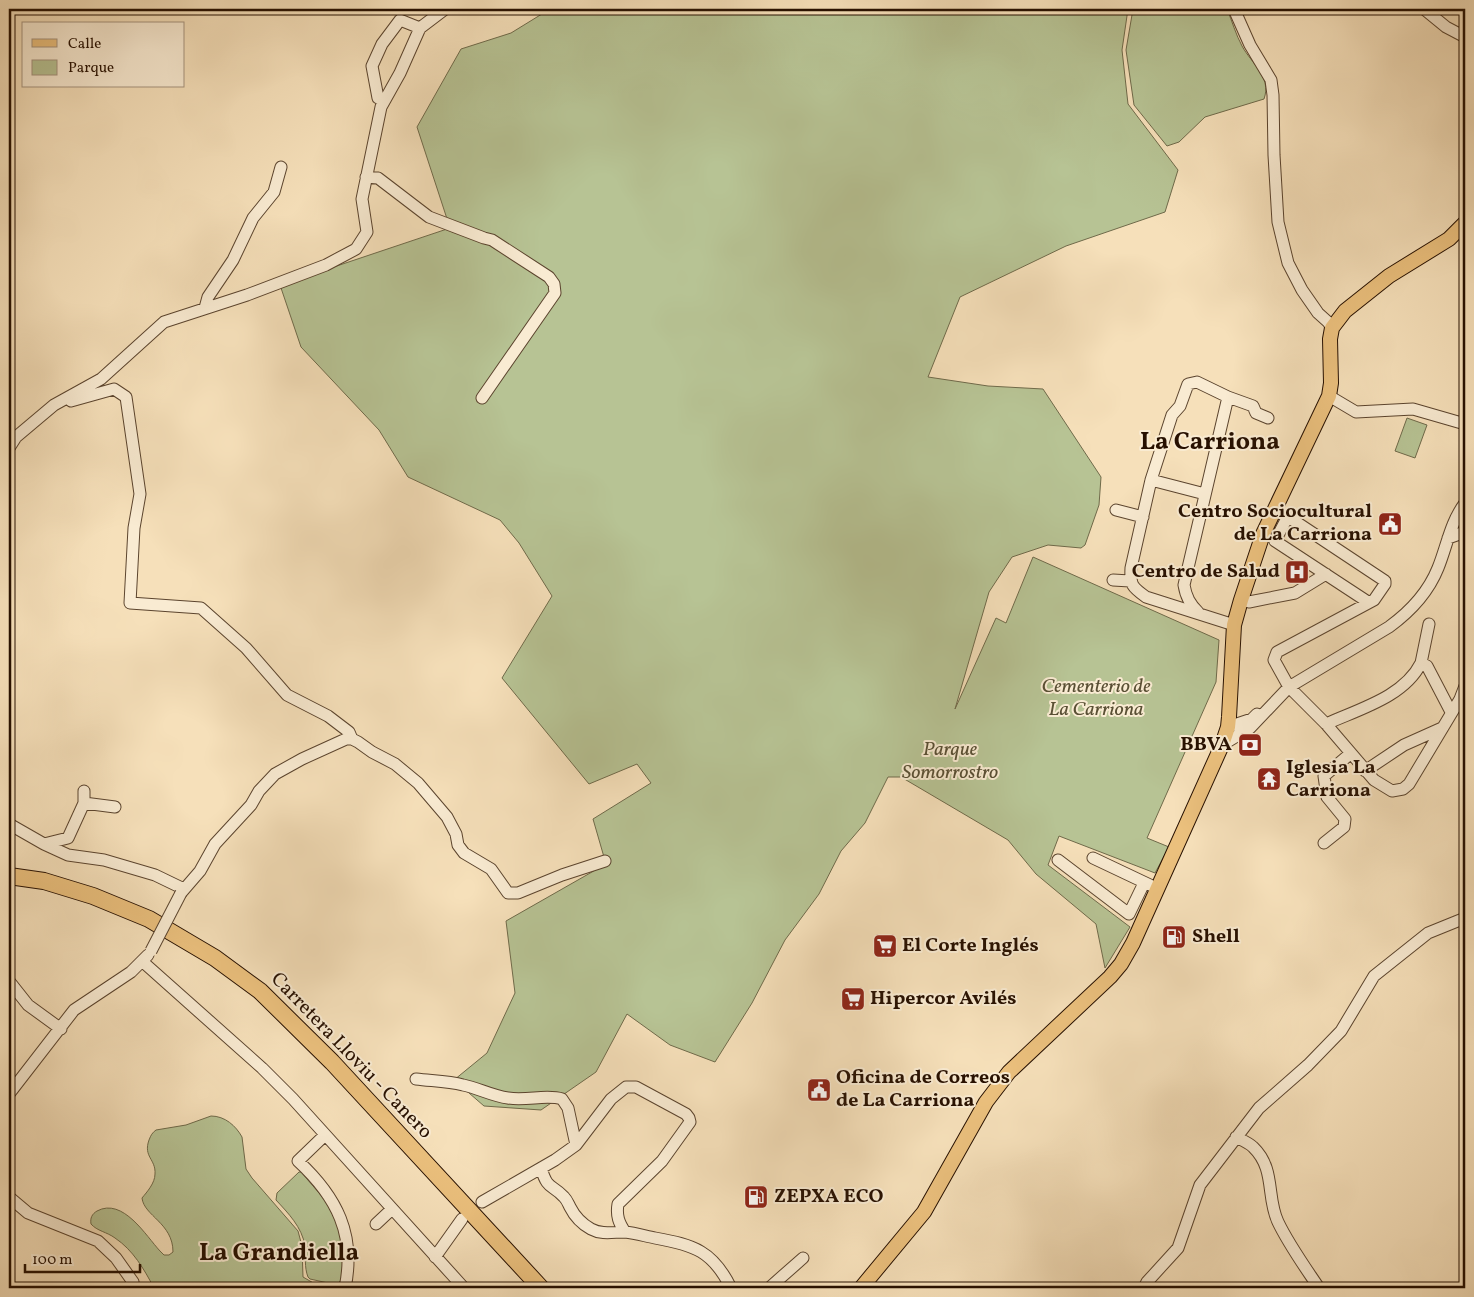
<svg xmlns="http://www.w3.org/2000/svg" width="1474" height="1297" font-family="Vollkorn,serif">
  <rect width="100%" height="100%" fill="#f6e0ba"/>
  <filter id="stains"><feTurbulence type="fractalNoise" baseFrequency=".004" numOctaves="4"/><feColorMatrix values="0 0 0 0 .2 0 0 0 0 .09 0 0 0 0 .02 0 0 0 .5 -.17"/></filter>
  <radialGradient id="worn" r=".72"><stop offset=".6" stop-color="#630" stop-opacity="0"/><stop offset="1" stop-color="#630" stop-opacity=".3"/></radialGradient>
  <path fill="#b7c394" stroke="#6f6a4a" d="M550,9H1128L1122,50L1128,104L1178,170L1165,212L1066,246L960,297L928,377L988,386L1043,389L1101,477L1099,505L1085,545L1081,548L1048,545L1012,557L989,592L955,709L996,618L1006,623L1033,557L1219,640L1216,682L1147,838L1169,847L1155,873L1059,836L1048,865L1130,927L1105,968L1096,924L1036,874L1008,840L901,777H888L865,823L841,851L819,894L785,940L752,1003L715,1062L670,1045L627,1014L596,1072L541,1110L484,1106L454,1080L487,1053L515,993L506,921L606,864L593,819L651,783L637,764L589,784L502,678L552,596L519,543L500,520L408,477L379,430L301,347L280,285L450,228L417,127L461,49L511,33Z
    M1133,9H1227C1232,21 1236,35 1242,46C1251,63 1272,77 1264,99L1205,117L1179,142L1167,146L1134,105L1126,50Z
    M1407,418L1427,425L1415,458L1395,451Z
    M211,1116C225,1116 236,1126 242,1137L246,1169L252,1178L298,1231L302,1246L303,1277L322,1288H154C144,1269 133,1250 115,1238C107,1232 97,1231 91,1224C90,1218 92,1214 97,1211C123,1197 146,1236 160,1251L164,1255H169L173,1252C173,1223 144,1216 142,1198C147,1192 155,1183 155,1174C156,1159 143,1157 149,1140C151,1135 152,1133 156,1130L186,1125Z
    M299,1172H301L326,1201L339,1228L344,1262L341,1280L337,1285L310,1279L308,1277C304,1267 306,1256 305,1246C302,1227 288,1213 276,1200L277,1193Z"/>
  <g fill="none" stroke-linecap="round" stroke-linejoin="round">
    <defs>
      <path id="minor" d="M1234,9L1250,45L1271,80L1273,95L1274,155L1278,222L1288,263L1302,290L1318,313L1328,322L1332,328
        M1424,9L1446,27L1465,37
        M378,98L372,66L382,44L400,20L420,28
        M366,177L378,178L429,217L484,238L492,240L549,277L554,284L555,293L482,398
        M205,308L208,297L233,260L253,218L274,192L281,167
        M1329,396L1356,412L1413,409L1465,424
        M71,401L114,389L126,397L140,494L134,528L130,603L201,608L246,648L287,695L328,716L349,732L352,739
        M9,448L16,437L54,405L101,379L164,322L247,295L326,265L356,249L367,232L362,199L381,107L400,73L420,28L445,9
        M1151,480L1205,494
        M1116,510L1143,517
        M1448,538L1465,532
        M1113,580L1130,581
        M1241,600L1249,602L1295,593L1326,574
        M1368,602L1275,541L1286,520L1290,518L1385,581V584L1374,600L1277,652L1274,660L1289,687L1326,724L1374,780L1392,791L1403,789L1409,784L1460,699L1465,686
        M1198,612C1190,604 1186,597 1184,585L1228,397
        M1234,625L1146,597C1132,587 1130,585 1131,568L1151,480L1172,415L1180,406L1188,384L1197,382L1228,397L1253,406L1256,413L1268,418
        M1421,663L1429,624
        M1326,724C1359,709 1404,697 1421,663L1427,666L1451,712
        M1228,727L1252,719L1257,714
        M1222,745L1250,728L1289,687L1389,627C1411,611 1428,593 1438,568C1447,546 1450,523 1465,503
        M1365,771L1404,745L1442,728
        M84,803L115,807
        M9,824L44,844L68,838L84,803V791
        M1324,843L1344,827L1345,819L1327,797L1324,776L1350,754
        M44,844L68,855L104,860L155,875L184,889
        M1093,858L1150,885
        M1058,860L1129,914L1144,883
        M181,893L200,871L215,844L251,805L259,791L275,774L302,759L346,739H352L358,742L372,752L395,764L418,783L447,817L456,834L458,845L464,853L491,869L508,893H518L562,875L605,861
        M143,962L262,1068L293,1099L464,1288
        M9,981L28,1005L61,1029
        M416,1079C432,1081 448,1081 463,1085C478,1088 492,1096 508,1098C527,1101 547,1094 562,1099L568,1108L576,1145
        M9,1094L74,1010L131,972L148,955
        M325,1135L298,1161C337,1197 356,1235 345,1288
        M1236,1137C1242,1140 1249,1143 1253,1147C1276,1169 1266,1197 1278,1222C1289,1245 1305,1267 1319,1288
        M541,1168C548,1191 551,1183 564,1197C567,1200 568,1203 570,1207C574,1215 582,1224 591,1229C602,1235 613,1232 625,1232C635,1233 645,1236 655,1238C694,1245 713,1251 731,1288
        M9,1197L28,1213L98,1241L116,1258L133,1282L134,1288
        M482,1202L555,1160L576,1145L611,1099L626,1087H636L686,1114L689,1118L690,1122L662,1161L618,1204C616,1216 619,1223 625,1232
        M376,1224L392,1209
        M435,1257L462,1219
        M769,1288L803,1258
        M1144,1288L1147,1282L1178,1248L1200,1185L1259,1108L1308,1065L1341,1031L1374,976L1428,933L1465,918"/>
      <path id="major" d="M861,1288L924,1212L986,1102L1009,1072L1110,977L1121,964L1133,943L1222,745L1228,727L1229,717L1234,625L1241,600L1263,534L1329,396L1331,383L1330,339L1332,328L1345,311L1389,276L1449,239L1465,223"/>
      <path id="highway" d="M9,876L44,881L93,896L149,919L215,958L260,991L332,1062L541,1288"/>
    </defs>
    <use href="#minor" stroke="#5b442e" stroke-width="13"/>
    <use href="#major" stroke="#271000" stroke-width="16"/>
    <use href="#highway" stroke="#271000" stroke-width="18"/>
    <use href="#minor" stroke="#f9ebd2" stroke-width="11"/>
    <use href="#major" stroke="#ebc07d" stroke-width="14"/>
    <use href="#highway" stroke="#ebc07d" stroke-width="16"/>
    <defs>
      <path id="minor-bridge" d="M151,951L181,893"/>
    </defs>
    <use href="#minor-bridge" stroke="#5b442e" stroke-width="13" stroke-linecap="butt"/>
    <use href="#minor-bridge" stroke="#f9ebd2" stroke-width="11"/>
  </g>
  <defs>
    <symbol id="civic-square" viewBox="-11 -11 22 22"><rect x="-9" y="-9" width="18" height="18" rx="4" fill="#8f2418" stroke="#f9ebd2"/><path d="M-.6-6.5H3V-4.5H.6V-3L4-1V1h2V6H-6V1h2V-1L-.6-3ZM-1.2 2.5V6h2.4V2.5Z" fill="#fff"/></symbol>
    <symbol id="hospital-square" viewBox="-11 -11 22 22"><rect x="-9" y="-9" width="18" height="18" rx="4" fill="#8f2418" stroke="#f9ebd2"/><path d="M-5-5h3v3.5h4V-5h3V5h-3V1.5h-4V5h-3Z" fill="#fff"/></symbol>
    <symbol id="bank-square" viewBox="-11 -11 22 22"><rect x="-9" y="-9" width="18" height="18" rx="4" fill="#8f2418" stroke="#f9ebd2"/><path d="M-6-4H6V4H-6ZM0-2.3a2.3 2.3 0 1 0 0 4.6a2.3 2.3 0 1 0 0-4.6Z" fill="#fff"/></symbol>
    <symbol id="temple-square" viewBox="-11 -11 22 22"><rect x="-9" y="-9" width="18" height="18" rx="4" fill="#8f2418" stroke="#f9ebd2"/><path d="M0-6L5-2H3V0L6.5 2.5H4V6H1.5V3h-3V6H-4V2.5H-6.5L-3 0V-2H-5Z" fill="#fff"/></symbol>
    <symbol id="fuel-square" viewBox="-11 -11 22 22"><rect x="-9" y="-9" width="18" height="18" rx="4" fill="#8f2418" stroke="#f9ebd2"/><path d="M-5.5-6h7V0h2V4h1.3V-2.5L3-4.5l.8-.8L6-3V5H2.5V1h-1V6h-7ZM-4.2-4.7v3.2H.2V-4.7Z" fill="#fff"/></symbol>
    <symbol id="supermarket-square" viewBox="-11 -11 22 22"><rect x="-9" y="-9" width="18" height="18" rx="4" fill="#8f2418" stroke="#f9ebd2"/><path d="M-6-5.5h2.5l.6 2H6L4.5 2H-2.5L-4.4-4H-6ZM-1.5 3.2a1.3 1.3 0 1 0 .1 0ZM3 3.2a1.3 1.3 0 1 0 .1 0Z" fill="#fff"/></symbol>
  </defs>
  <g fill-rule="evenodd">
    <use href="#civic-square" x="1376" y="510" width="28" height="28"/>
    <use href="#hospital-square" x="1283" y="558" width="28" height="28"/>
    <use href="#bank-square" x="1236" y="731" width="28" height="28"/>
    <use href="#temple-square" x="1255" y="765" width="28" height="28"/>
    <use href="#fuel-square" x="1160" y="923" width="28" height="28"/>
    <use href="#supermarket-square" x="871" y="932" width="28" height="28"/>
    <use href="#supermarket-square" x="839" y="985" width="28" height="28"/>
    <use href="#civic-square" x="805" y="1076" width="28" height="28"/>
    <use href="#fuel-square" x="742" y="1183" width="28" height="28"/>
  </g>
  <g text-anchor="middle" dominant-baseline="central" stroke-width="4" stroke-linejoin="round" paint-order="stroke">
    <g font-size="20" font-weight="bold" fill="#271000" stroke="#f9ebd2" text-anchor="start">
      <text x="1372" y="512" text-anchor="end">Centro Sociocultural<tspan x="1372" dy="23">de La Carriona</tspan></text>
      <text x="1280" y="572" text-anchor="end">Centro de Salud</text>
      <text x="1232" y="745" text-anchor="end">BBVA</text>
      <text x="1286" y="768">Iglesia La<tspan x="1286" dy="23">Carriona</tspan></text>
      <text x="1192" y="937">Shell</text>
      <text x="902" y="946">El Corte Inglés</text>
      <text x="870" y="999">Hipercor Avilés</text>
      <text x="836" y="1078">Oficina de Correos<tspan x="836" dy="23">de La Carriona</tspan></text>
      <text x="774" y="1197">ZEPXA ECO</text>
    </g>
    <g font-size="20" font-style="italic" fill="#594f34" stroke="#f9ebd2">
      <text x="1096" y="687">Cementerio de<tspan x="1096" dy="23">La Carriona</tspan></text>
      <text x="950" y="750">Parque<tspan x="950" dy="23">Somorrostro</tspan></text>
    </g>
    <g font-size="20" fill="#271000" stroke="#f9ebd2">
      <text transform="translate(351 1056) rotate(46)">Carretera Lloviu - Canero</text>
    </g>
    <g font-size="25" font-weight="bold" fill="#271000" stroke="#f9ebd2">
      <text x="1210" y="442">La Carriona</text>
      <text x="279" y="1253">La Grandiella</text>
    </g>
  </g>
  <rect width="1474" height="1297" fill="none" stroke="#f6e0ba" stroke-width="30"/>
  <rect x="10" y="10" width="1454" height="1277" fill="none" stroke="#271000" stroke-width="2.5"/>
  <rect x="15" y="15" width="1444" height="1267" fill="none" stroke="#271000"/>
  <rect x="22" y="22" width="162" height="65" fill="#f9ebd2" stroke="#a5937e"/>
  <rect x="32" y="39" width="25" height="8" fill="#ebc07d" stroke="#a5937e"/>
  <text x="68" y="48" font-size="15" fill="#271000">Calle</text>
  <rect x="32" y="60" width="25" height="15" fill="#b7c394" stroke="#a5937e"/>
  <text x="68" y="72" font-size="15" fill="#271000">Parque</text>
  <path d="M25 1264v8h115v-8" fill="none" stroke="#271000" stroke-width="2.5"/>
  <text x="32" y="1264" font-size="15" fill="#271000" stroke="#f9ebd2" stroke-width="4" paint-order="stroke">100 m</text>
  <rect width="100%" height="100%" filter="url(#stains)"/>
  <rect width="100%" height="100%" fill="url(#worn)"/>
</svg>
